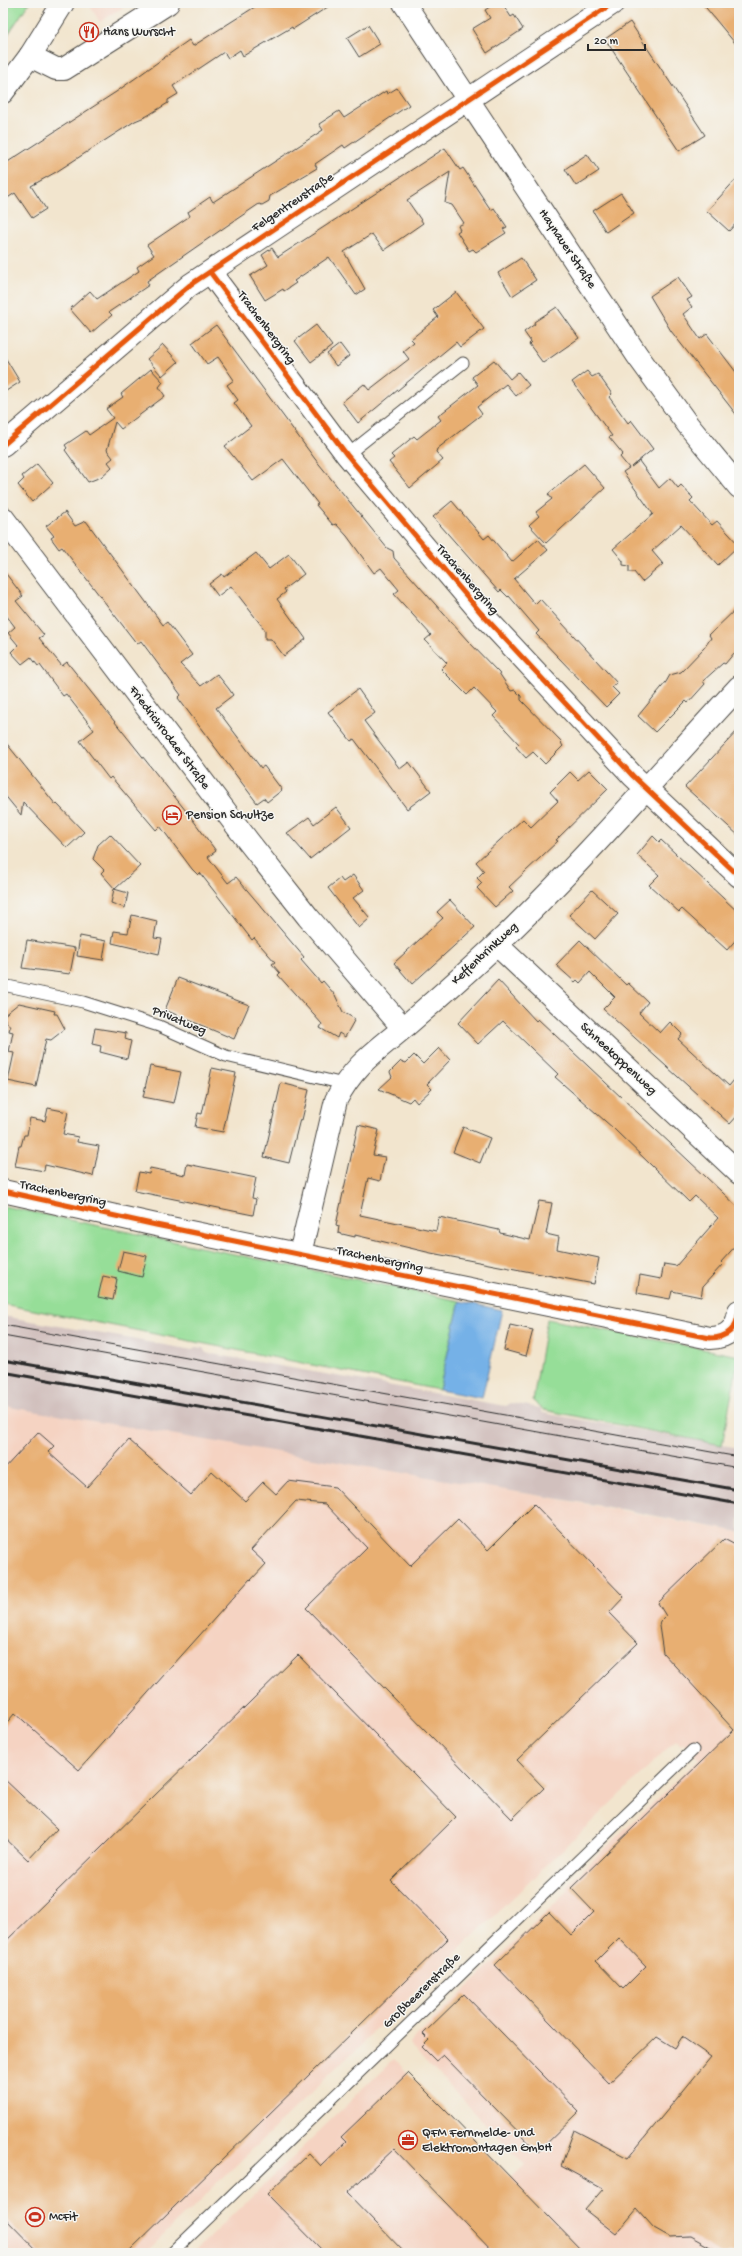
<svg xmlns="http://www.w3.org/2000/svg" width="742" height="2256" font-family="'Gochi Hand',sans-serif">
  <rect width="100%" height="100%" fill="#f6f6f2"/>
  <filter id="ink" filterUnits="userSpaceOnUse"><feTurbulence type="fractalNoise" baseFrequency=".025" numOctaves="2"/><feDisplacementMap in="SourceGraphic" scale="8" xChannelSelector="R" yChannelSelector="G"/><feConvolveMatrix kernelMatrix="1 2 1 2 8 2 1 2 1" color-interpolation-filters="sRGB"/></filter>
  <filter id="wash" filterUnits="userSpaceOnUse"><feTurbulence type="fractalNoise" baseFrequency=".012" numOctaves="4" result="noise"/><feDisplacementMap in="SourceGraphic" scale="16" xChannelSelector="R" yChannelSelector="G"/><feGaussianBlur stdDeviation="0.9" result="paint"/><feColorMatrix in="noise" values="0 0 0 0 0 0 0 0 0 0 0 0 0 0 0 0 0 1.4 0 .05"/><feComposite in="paint" operator="in"/></filter>
  <g filter="url(#wash)">
    <rect width="100%" height="100%" fill="#f2e5ce"/>
    <path fill="#f5d3c2" d="M93,3H130L100,22L91,8Z
      M3,1399L739,1532V2253H193L394,2059L511,2178L525,2165L409,2044L569,1890L567,1887L570,1882L699,1759L683,1743L681,1745L676,1740L145,2253H3Z"/>
    <path fill="#d1c0bd" d="M3,1316L192,1350L195,1347L203,1348L206,1353L506,1406L511,1403L540,1408L543,1413L739,1448V1532L625,1510L3,1406Z"/>
    <path fill="#96de98" stroke="#608462" d="M11,3H29L3,42V11Z
      M3,1206L460,1301L439,1390L3,1304Z
      M547,1319L739,1356L722,1445L544,1410L533,1401Z"/>
    <path fill="#74b1e7" stroke="#506e89" d="M460,1301L502,1310L482,1398L439,1390Z"/>
    <g id="blocks">
      <path fill="#e8af72" fill-rule="evenodd" d="M261,3H334L293,29L292,27L243,56L240,50L228,58L224,52L173,86L178,94L168,100V103L147,116L135,121L56,172L31,186L46,209L32,218L15,193L3,201V165L116,92L189,40L193,46Z
        M496,3H502L511,17L514,15L523,29L487,53L472,29L490,18L485,10Z
        M702,3H739V48Z
        M630,22L705,135L679,151L605,39Z
        M368,25L380,44L359,57L347,38Z
        M397,88L409,105L345,148L343,145L315,164L317,168L270,196L269,201L262,205L259,204L228,225L147,281L149,285L109,312L112,315L91,333L70,309L90,291L97,299L139,271L137,267L154,255L147,245L190,216L188,212L210,197L213,202L323,130L319,124L339,111L344,118L386,91L387,94Z
        M445,148L460,170L463,168L491,210L494,208L507,227L503,229L506,233L476,252L473,249L469,251L457,232L460,230L458,226L464,223L452,205L445,203L450,172L407,200L423,223L384,250L372,234L344,252L365,289L356,295L329,257L294,281L296,283L284,291L283,289L265,300L250,276L268,265L262,255L272,248L278,257Z
        M587,154L599,171L576,186L565,169Z
        M739,176V220L729,231L707,211Z
        M621,193L634,213L606,232L593,211Z
        M521,258L536,280L512,296L498,273Z
        M678,277L692,297L687,300L692,307L683,314L700,339L707,334L739,376V418L671,331L650,296Z
        M456,292L484,329L460,347L456,342L358,423L342,402L364,384L369,390L409,359L403,351L414,342L411,339L438,317L433,310Z
        M557,307L579,338L543,363L529,344L531,342L524,332L535,324L534,322Z
        M216,325L315,459L387,548L393,551L394,558L468,641L499,673L511,691L515,690L521,696V700L562,742L561,743L563,746L545,764L533,752L526,758L516,747L519,744L493,716L497,712L474,688L467,695L441,669L447,663L425,640L431,635L394,594L399,590L381,568L374,573L347,536L336,524L333,525L316,505L318,504L283,459L253,481L225,446L251,426L234,403L238,400L227,385L234,380L218,357L207,364L192,343Z
        M316,325L332,346L311,362L295,341Z
        M340,344L349,356L336,366L327,354Z
        M163,345L178,362L162,376L147,359Z
        M3,354L20,382L3,393Z
        M494,360L510,379L518,372L529,385L516,396L506,384L477,407L482,414L437,449L436,452L443,460L410,488L389,462L394,458L391,455L414,436L417,439L441,420L438,416L478,385L472,377Z
        M151,369L163,382L159,387L165,396L121,429L115,422L107,450L113,458L108,462L112,467L101,477L88,482L65,450L67,448L65,445L86,431L89,435L113,418L106,409L123,397L121,394Z
        M587,371L592,377L598,374L612,394L609,397L628,423L631,420L653,449L631,467L639,461L659,488L670,478L678,488L681,485L693,498L690,501L712,525L717,521L739,545L718,565L681,525L652,551L663,564L642,582L634,572H629V566L623,565V561L613,549L653,514L623,472L629,468L620,457L623,454L609,437L612,436L572,382Z
        M37,464L53,483L32,502L18,485L24,479L22,476Z
        M584,464L605,488L546,543L529,525L539,516L536,512L552,499L548,494Z
        M452,501L484,539L489,535L512,562L538,539L548,550L514,579L535,604L540,599L617,683L612,687L619,694L606,707L536,634L539,631L509,596L508,597L501,590L499,592L433,517Z
        M65,512L75,526L86,521L163,625L167,622L192,655L180,664L201,686L217,674L229,689L233,695L216,708L261,768L264,766L282,790L267,802L264,798L257,803L178,698L181,695L141,641L137,644L62,547L59,549L51,538L54,536L46,526Z
        M256,553L269,569L289,554L304,574L284,589L286,592L277,599L306,639L284,656L271,639H265V630L231,586L218,596L209,584L222,574L224,577Z
        M3,570L23,596L16,601L44,635L39,638L62,666L67,662L190,816L216,851L208,857L228,883L236,877L304,957L301,960L321,983L323,981L335,995L343,1012L355,1019L345,1037L339,1033L337,1038L320,1028L322,1024L278,975L280,973L272,964L275,962L254,938L252,940L200,873L198,875L192,869L160,826L156,830L111,777L109,779L80,741L94,730L66,694L63,696L40,665L38,666L31,657L22,664L11,652L18,645L8,633L15,627L3,611Z
        M739,606V647L725,664L723,663L703,681L705,684L688,703L686,701L655,732L638,716L666,682L670,675L681,672L704,648L711,638L709,635Z
        M358,689L375,713L364,721L400,769L409,762L431,791L407,809L354,739L351,741L328,712Z
        M739,729V836L685,787Z
        M3,739L56,805L57,804L84,832L67,848L23,802L21,815L3,793Z
        M589,770L608,789L556,840L558,841L509,887L513,891L495,907L477,888L482,883L477,878L484,871L476,862L523,819L531,827L558,801L550,792L570,772L578,780Z
        M336,807L351,827L310,859L287,833L309,817L314,824Z
        M110,834L140,866L115,889L101,873L104,870L93,859L98,845Z
        M653,836L659,842L661,840L739,913V936L727,950L682,909L679,912L649,885L659,875L637,855Z
        M353,875L364,890L353,898L370,918L359,928L328,888L340,878L343,882Z
        M114,889L128,893L125,908L111,903Z
        M592,890L618,914L595,939L569,915Z
        M450,900L475,927L412,984L394,963L443,918L437,912Z
        M132,915L157,921L154,938L162,939L159,954L112,943L114,931L128,933Z
        M80,936L106,941L103,960L77,956Z
        M27,940L75,948L70,974L22,968Z
        M580,940L626,985L628,983L648,1002L639,1013L660,1033L670,1022L682,1034L678,1039L729,1086L739,1074V1114L730,1124L603,1009L615,997L590,972L580,983L577,980L575,982L556,965Z
        M178,978L249,1005L234,1039L165,1010Z
        M498,980L536,1021L538,1019L739,1208V1242L721,1262L723,1264L703,1286L701,1297L672,1291L670,1299L637,1293L640,1275L661,1279L664,1264L676,1266L718,1218L695,1196L689,1202L613,1128L555,1077L558,1074L503,1021L478,1044L458,1023Z
        M19,1003L55,1011L54,1014H57L65,1029L51,1040L46,1039L36,1087L8,1081L14,1053L9,1052L13,1032L9,1031L10,1027L3,1016Z
        M95,1028L126,1033L125,1039L131,1041L127,1059L100,1052L101,1046L92,1044Z
        M439,1048L450,1060L427,1084L432,1089L417,1103L413,1098L409,1102L379,1089L392,1077L390,1072L401,1061L406,1063L414,1055L423,1064Z
        M150,1066L181,1072L174,1103L143,1097Z
        M212,1068L236,1073L223,1132L195,1127L198,1113L202,1114Z
        M281,1083L309,1090L302,1120L300,1119L289,1163L264,1157Z
        M48,1108L68,1112L63,1134L78,1137L77,1142L99,1146L93,1176L45,1165L44,1171L15,1166L19,1146H21L24,1135H27L30,1118L45,1121Z
        M358,1125L379,1130L373,1155L385,1157L380,1181L368,1178L360,1215L436,1231L439,1217L499,1230L500,1233L530,1240L539,1201L552,1203L546,1234L559,1237L557,1249L599,1258L594,1284L431,1253L355,1235V1237L338,1233L339,1226L336,1225Z
        M463,1127L490,1138L480,1163L453,1152Z
        M187,1164L256,1178L252,1198L256,1199L253,1215L135,1191L139,1172L149,1174L150,1168L185,1175Z
        M123,1251L147,1256L142,1277L118,1271Z
        M103,1276L117,1279L113,1300L98,1297Z
        M510,1325L533,1330L526,1356L504,1350Z
        M38,1432L54,1446L48,1452L87,1487L129,1440L191,1495L212,1471L245,1501L263,1482L276,1494L288,1481L335,1487L410,1566L458,1519L488,1550L534,1504L624,1597L609,1613L638,1643L517,1760L544,1788L512,1819L306,1608L367,1548L325,1504L296,1501L251,1550L266,1564L251,1580L250,1579L79,1770L15,1713L3,1727V1470Z
        M724,1539L739,1547V2253H721L690,2236L670,2237L654,2228L637,2209L616,2234L585,2210L603,2189L561,2166L574,2130L628,2158L711,2057L682,2037L675,2048L657,2037L609,2083L495,1965L549,1912L571,1935L594,1912L571,1888L734,1730L663,1653L659,1626L660,1622L666,1616L658,1603ZM619,1938L646,1966L623,1989L596,1961Z
        M298,1655L456,1817L391,1881L448,1939L127,2253H39L3,2216V1944Z
        M3,1778L57,1829L28,1860L3,1836Z
        M464,1994L579,2112L538,2152L443,2055L436,2061L422,2047L429,2040L423,2034Z
        M408,2073L445,2110L584,2253H494L394,2149L347,2193L405,2253H325L267,2194L309,2153L321,2166L346,2142L341,2137Z"/>
    </g>
  </g>
  <g filter="url(#ink)">
    <use href="#blocks" fill-opacity="0" stroke="#494743" stroke-width="1"/>
    <g fill="none" stroke-linecap="round" stroke-linejoin="round">
      <defs>
        <path id="service" d="M347,455L463,363
          M3,985L83,1002L159,1026L226,1056L344,1084
          M172,2253L693,1750"/>
        <path id="minor" d="M404,3L637,355L688,425L739,487
          M30,56L56,69H64L168,3
          M210,272L347,455L481,613L633,776L739,876
          M3,445L190,285L613,3
          M3,518L248,841L308,917L403,1028
          M497,945L739,1173
          M3,1191L156,1225L710,1338C728,1338 737,1328 739,1311
          M300,1254L336,1100C354,1064 378,1050 407,1025C438,998 468,972 497,944C582,863 659,773 739,687"/>
        <path id="tertiary" d="M3,92L30,56L63,3"/>
      </defs>
      <use href="#service" stroke="#494743" stroke-width="13"/>
      <use href="#minor" stroke="#494743" stroke-width="24"/>
      <use href="#tertiary" stroke="#494743" stroke-width="24"/>
      <use href="#service" stroke="#fff" stroke-width="11"/>
      <use href="#minor" stroke="#fff" stroke-width="22"/>
      <use href="#tertiary" stroke="#fff" stroke-width="22"/>
      <path stroke="#2b2b2b" stroke-width="1" d="M3,1325L739,1457
        M3,1336L739,1468"/>
      <path stroke="#2b2b2b" stroke-width="3" d="M3,1360L739,1490
        M3,1372L739,1504"/>
      <defs>
        <path id="cycleway" d="M210,272L347,455L481,613L633,776L739,876
          M3,445L190,285L613,3
          M3,1191L156,1225L710,1338C728,1338 737,1328 739,1311"/>
      </defs>
      <use href="#cycleway" stroke="#f6f6f2" stroke-width="8"/>
      <use href="#cycleway" stroke="#e8590c" stroke-width="5"/>
    </g>
  </g>
  <defs>
    <symbol id="restaurant-ring" viewBox="-11 -11 22 22"><circle r="9.5" fill="#f6f6f2" stroke="#c8321e" stroke-width="1.5"/><path d="M-5-6h1v4h1v-4h1v4h1v-4h1v5L-1.5 .5V6h-2V.5L-5-1ZM5-6V6H3V1.5H1.5Q1.5-4 5-6Z" fill="#c8321e"/></symbol>
    <symbol id="hotel-ring" viewBox="-11 -11 22 22"><circle r="9.5" fill="#f6f6f2" stroke="#c8321e" stroke-width="1.5"/><path d="M-6-4.5h1.5V1H6V5H4.5V3h-9V5H-6ZM-4 0a1.8 1.8 0 1 1 3.6 0ZM.5 0V-2.5h3Q6-2.5 6 0Z" fill="#c8321e"/></symbol>
    <symbol id="office-ring" viewBox="-11 -11 22 22"><circle r="9.5" fill="#f6f6f2" stroke="#c8321e" stroke-width="1.5"/><path d="M-6-3h4V-5.5h4V-3h4V5H-6ZM-1-4.5V-3h2v-1.5ZM-6 0V1H6V0Z" fill="#c8321e"/></symbol>
    <symbol id="stadium-ring" viewBox="-11 -11 22 22"><circle r="9.5" fill="#f6f6f2" stroke="#c8321e" stroke-width="1.5"/><path d="M0-5a6.5 5 0 1 0 0 10a6.5 5 0 1 0 0-10ZM-3.5-1.8h7v3.6h-7Z" fill="#c8321e"/></symbol>
  </defs>
  <g fill-rule="evenodd">
    <use href="#restaurant-ring" x="78" y="21" width="22" height="22"/>
    <use href="#hotel-ring" x="161" y="804" width="22" height="22"/>
    <use href="#office-ring" x="397" y="2129" width="22" height="22"/>
    <use href="#stadium-ring" x="24" y="2206" width="22" height="22"/>
  </g>
  <g text-anchor="middle" dominant-baseline="central" stroke-width="3" stroke-linejoin="round" paint-order="stroke">
    <g font-size="13" fill="#2b2b2b" stroke="#f6f6f2" text-anchor="start">
      <text x="103" y="32">Hans Wurscht</text>
      <text x="186" y="815">Pension Schultze</text>
      <text x="422" y="2133">QFM Fernmelde- und<tspan x="422" dy="15">Elektromontagen GmbH</tspan></text>
      <text x="49" y="2217">McFit</text>
    </g>
    <g font-size="13" fill="#2b2b2b" stroke="#f6f6f2">
      <text transform="translate(293 203) rotate(-34)">Felgentreustraße</text>
      <text transform="translate(567 249) rotate(56)">Haynauer Straße</text>
      <text transform="translate(266 328) rotate(53)">Trachenbergring</text>
      <text transform="translate(467 580) rotate(49)">Trachenbergring</text>
      <text transform="translate(169 738) rotate(53)">Friedrichrodaer Straße</text>
      <text transform="translate(485 954) rotate(-43)">Keffenbrinkweg</text>
      <text transform="translate(179 1021) rotate(22)">Privatweg</text>
      <text transform="translate(618 1059) rotate(43)">Schneekoppenweg</text>
      <text transform="translate(63 1194) rotate(12)">Trachenbergring</text>
      <text transform="translate(380 1260) rotate(12)">Trachenbergring</text>
      <text transform="translate(422 1991) rotate(-44)">Großbeerenstraße</text>
    </g>
  </g>
  <rect width="742" height="2256" fill="none" stroke="#f6f6f2" stroke-width="16"/>
  <path d="M588 44v6h57v-6" fill="none" stroke="#2b2b2b" stroke-width="2"/>
  <text x="594" y="44" font-size="12" fill="#2b2b2b" stroke="#f6f6f2" stroke-width="3" paint-order="stroke">20 m</text>
</svg>
